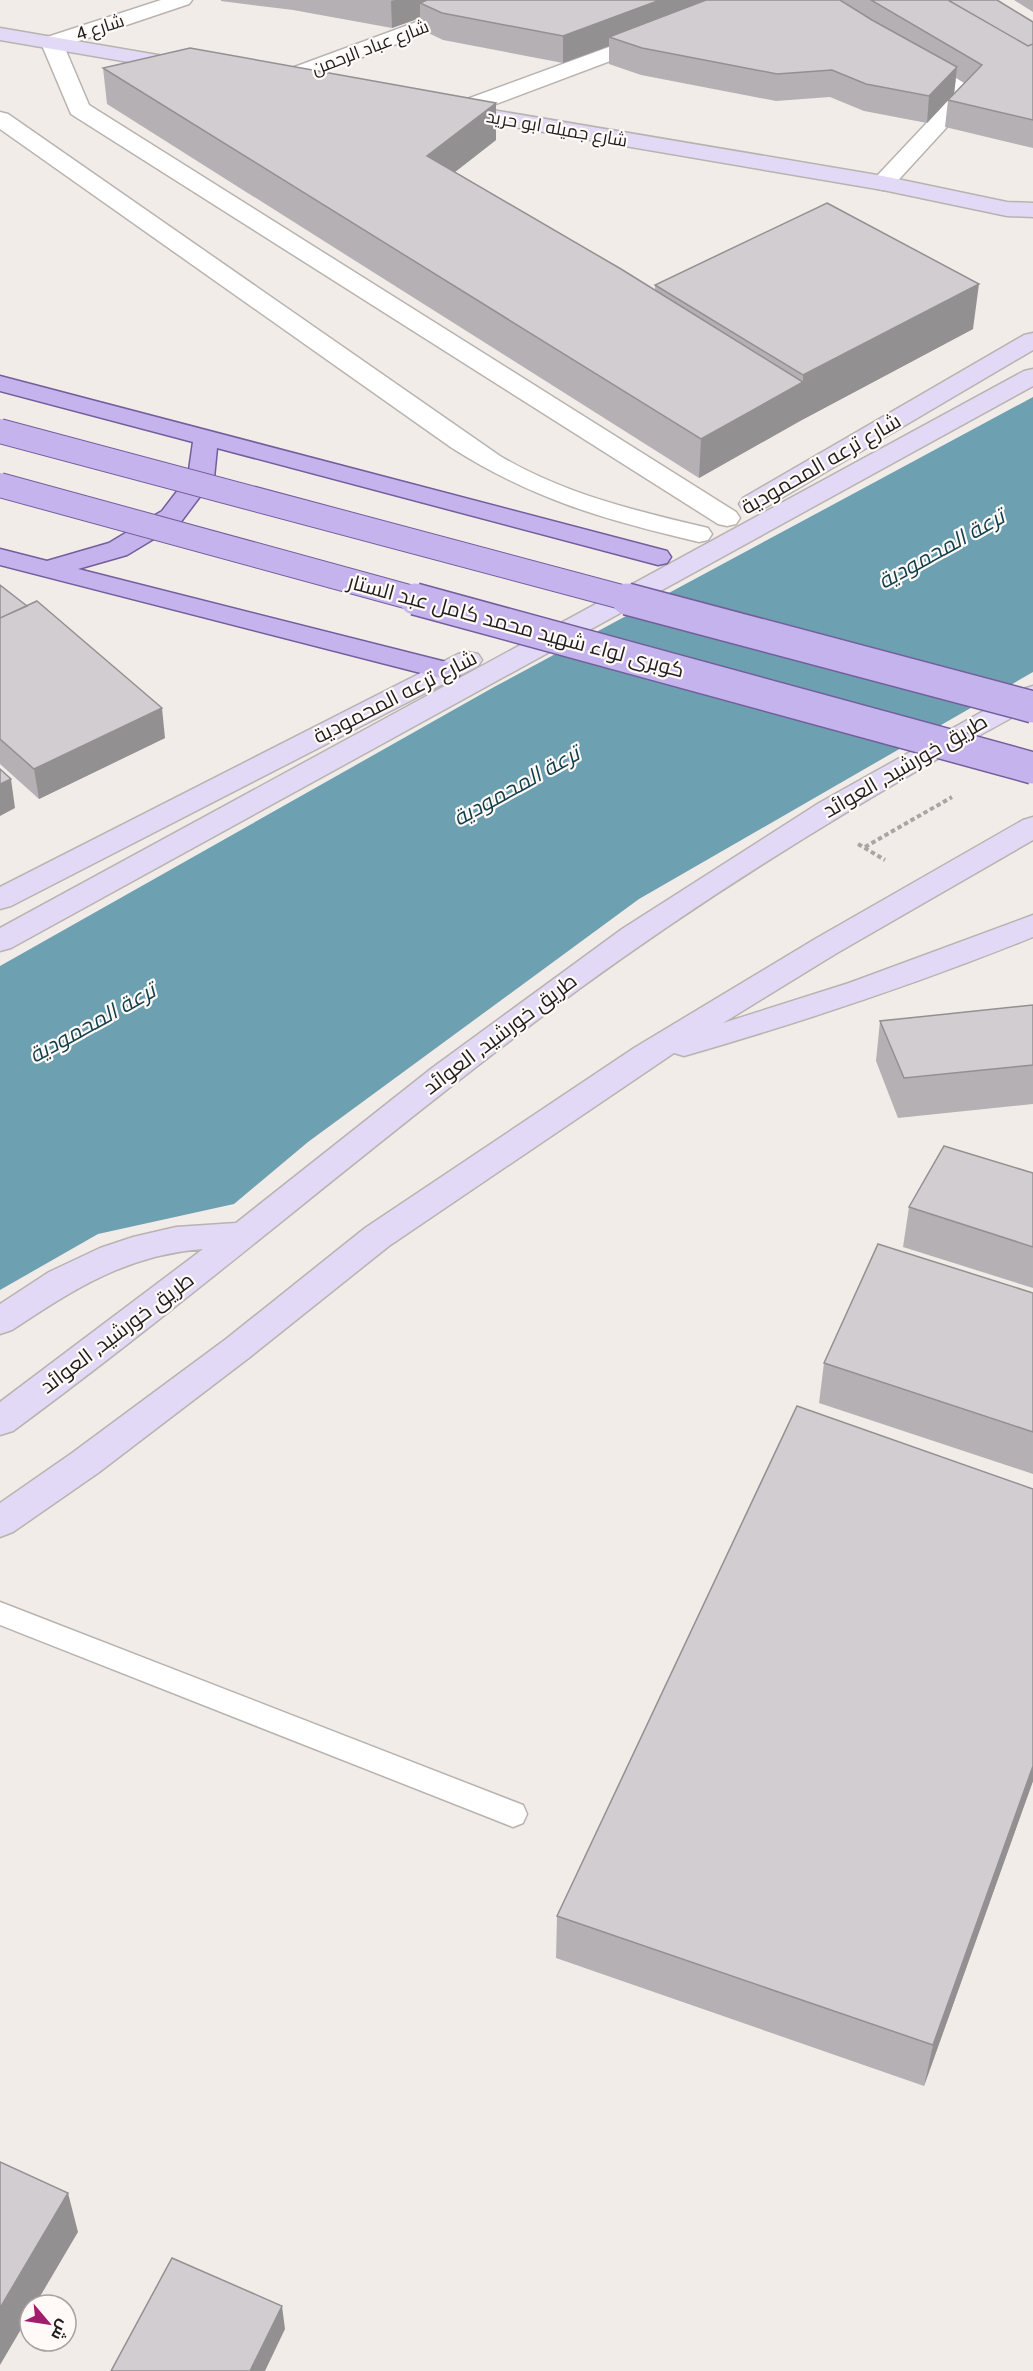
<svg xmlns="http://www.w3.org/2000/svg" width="1033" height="2371" font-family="Roboto,Cairo,sans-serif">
  <rect width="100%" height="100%" fill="#f2ece9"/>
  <path fill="#6da0b0" d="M1033,397V672L639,899L308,1142L234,1204L98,1234L0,1290V966L494,687Z"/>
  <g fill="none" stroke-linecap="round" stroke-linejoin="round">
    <defs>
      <path id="lane" d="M0,1602L523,1805L527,1814L523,1823L513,1827L0,1625Z"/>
      <path id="street" d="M161,0H192L189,4L64,46L89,105L736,512L740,518L736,524L727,526L718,524L71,114L41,43L44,38Z
        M476,0H505L502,4L286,86L278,88L270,86L267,81L270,76Z
        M650,32L658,33L661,38L658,43L464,116L456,118L448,116L445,111L448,106Z
        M917,57L925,58L975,88L978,93L891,188L883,190L875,188L872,183L875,178L954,94L909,68L906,63L909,58Z
        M0,112L8,114L500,456C564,494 636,511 708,528L712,534L708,540L699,542C606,520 534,500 452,448L0,129Z"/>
      <path id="secondary" d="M0,28L187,60L195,61L198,66L195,71L187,72L0,40Z
        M451,103L883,176L1007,202L1033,203V217L1007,216L883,190L443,115L440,110L443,105Z
        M1033,333V350L761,510L752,512L743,510L739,504L743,498L1024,335Z
        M1033,369V386L11,948L0,951V928L1024,371Z
        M468,652L478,654L482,660L478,666L11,906L0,909V887L458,654Z
        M1033,686V706C876,791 723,884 579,989C386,1131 206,1289 13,1431L0,1435V1402L203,1249C126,1255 74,1289 12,1330L0,1334V1304L49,1272L100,1248L133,1237L176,1227L236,1223L432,1068L622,929L819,803L1023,689Z
        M1033,817V840L837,953L723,1023L849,983L1033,915V937C919,983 802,1022 684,1056L674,1053L389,1246L250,1357L98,1473L13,1532L0,1537V1503L72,1453L226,1339L365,1228L634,1048L815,939L1023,820Z"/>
      <path id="primary" d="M0,376L667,551L671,557L667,563L658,565L217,448L214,478L180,523L127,555L78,569L458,665L462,671L458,677L448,680L0,565V549L47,561L109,543L162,511L188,477L193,442L0,391Z"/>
    </defs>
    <use href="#lane" stroke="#b8b3af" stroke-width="3"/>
    <use href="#street" stroke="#b8b3af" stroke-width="3"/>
    <use href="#secondary" stroke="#b8b3af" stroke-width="3"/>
    <use href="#primary" stroke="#735e9c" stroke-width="3"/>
    <path stroke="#aaa5a3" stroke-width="4" stroke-dasharray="4.5 3" stroke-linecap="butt" d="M858,844L885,860
      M865,847L952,797"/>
    <use href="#lane" fill="#fff" fill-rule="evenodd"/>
    <use href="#street" fill="#fff" fill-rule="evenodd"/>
    <use href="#secondary" fill="#e2d9f6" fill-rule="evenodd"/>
    <use href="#primary" fill="#c5b3ed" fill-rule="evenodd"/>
    <defs>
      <path id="primary-bridge-far1" d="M0,431L633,600
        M0,485L420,600"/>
      <path id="primary-bridge" d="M415,599L1033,768
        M627,599L1033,707"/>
    </defs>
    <use href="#primary-bridge-far1" stroke="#735e9c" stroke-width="26" stroke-linecap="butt"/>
    <use href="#primary-bridge" stroke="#735e9c" stroke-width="34" stroke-linecap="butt"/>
    <use href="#primary-bridge-far1" stroke="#c5b3ed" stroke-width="24"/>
    <use href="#primary-bridge" stroke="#c5b3ed" stroke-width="31"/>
  </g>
  <path fill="#b5b0b3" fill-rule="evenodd" d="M221,0H997L1033,22V148L945,127L948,100L927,123L864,111L830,97L776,101L641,75L609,64V46L563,63L443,40L420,29V18L392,28L293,10L221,1ZM956,78L964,83L954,94Z
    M1014,0H1033V12Z
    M103,68L496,103V140L455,172L655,290V285L973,329L800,421L699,478L107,104Z
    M0,585L165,738L39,799L0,764Z
    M1033,1005V1104L898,1118L876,1061L880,1021Z
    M1033,1173V1288L903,1247L909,1207Z
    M1033,1293V1474L819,1403L824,1363Z
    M1033,1489V1781L924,2086L556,1958L557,1916Z"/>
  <path fill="#939092" d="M395,0H472L420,3V18L392,28L391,1Z
    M660,0H728L609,37V46L563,63V36Z
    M957,67L954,94L927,123L929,96Z
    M496,103V140L428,193L427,156Z
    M979,284L973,329L800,421L699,478L701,439L803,382V375Z
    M162,708L165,738L39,799L34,769Z
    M11,779L15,808L0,816V784Z
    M1033,1766V1781L924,2086L933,2045Z
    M68,2193L78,2232L35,2305H30V2314L0,2365V2308Z
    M282,2306L285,2329L265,2371H250Z"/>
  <path fill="#d2cdd0" stroke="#939092" stroke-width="1.5" d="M427,0H660L563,36L442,13L420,3Z
    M706,0H840L872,20L957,67L929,96L866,84L832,70L777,74L642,48L609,37Z
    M871,0H948L1028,46L1033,44V120L948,100L982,65Z
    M948,0H997L1033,22V44L1028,46Z
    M190,48L496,103L427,156L621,269L803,382L701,439L103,68Z
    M827,203L979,284L803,375L655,285Z
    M0,585L27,606L0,618Z
    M37,601L162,708L34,769L0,739V618Z
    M0,769L11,779L0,784Z
    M1033,1005V1065L904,1078L880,1021Z
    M944,1146L1033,1173V1247L909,1207Z
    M878,1244L1033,1293V1432L824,1363Z
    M797,1406L1033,1489V1766L933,2045L557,1916Z
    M0,2162L68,2193L0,2308Z
    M172,2258L282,2306L250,2371H111Z"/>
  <g text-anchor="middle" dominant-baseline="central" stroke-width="4.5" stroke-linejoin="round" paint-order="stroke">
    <g font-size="18" fill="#201e1d" stroke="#fffaf7">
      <text transform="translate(100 27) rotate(-18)">شارع 4</text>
      <text transform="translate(370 47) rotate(-21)">شارع عباد الرحمن</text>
      <text transform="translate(557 128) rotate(10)">شارع جميله ابو حريد</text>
    </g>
    <g font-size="21" fill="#201e1d" stroke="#fffaf7">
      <text transform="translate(821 464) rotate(-30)">شارع ترعه المحمودية</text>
      <text transform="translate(516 626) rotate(15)">كوبرى لواء شهيد محمد كامل عبد الستار</text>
      <text transform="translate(395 697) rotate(-27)">شارع ترعه المحمودية</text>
      <text transform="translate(905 766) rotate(-30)">طريق خورشيد, العوائد</text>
      <text transform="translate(500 1034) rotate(-37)">طريق خورشيد, العوائد</text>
      <text transform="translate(117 1333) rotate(-37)">طريق خورشيد, العوائد</text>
    </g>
    <g font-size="22" font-style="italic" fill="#103f4b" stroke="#fffaf7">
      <text transform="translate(941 549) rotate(-29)">ترعة المحمودية</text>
      <text transform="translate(516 786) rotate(-29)">ترعة المحمودية</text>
      <text transform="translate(92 1023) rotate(-29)">ترعة المحمودية</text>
    </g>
  </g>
  <g transform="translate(48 2323) rotate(119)"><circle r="28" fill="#fffaf7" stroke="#a6a2a0" stroke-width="1.5"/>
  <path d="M0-4.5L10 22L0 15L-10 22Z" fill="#a11e6d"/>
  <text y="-9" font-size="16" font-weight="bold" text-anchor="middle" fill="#201e1d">ش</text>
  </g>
</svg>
